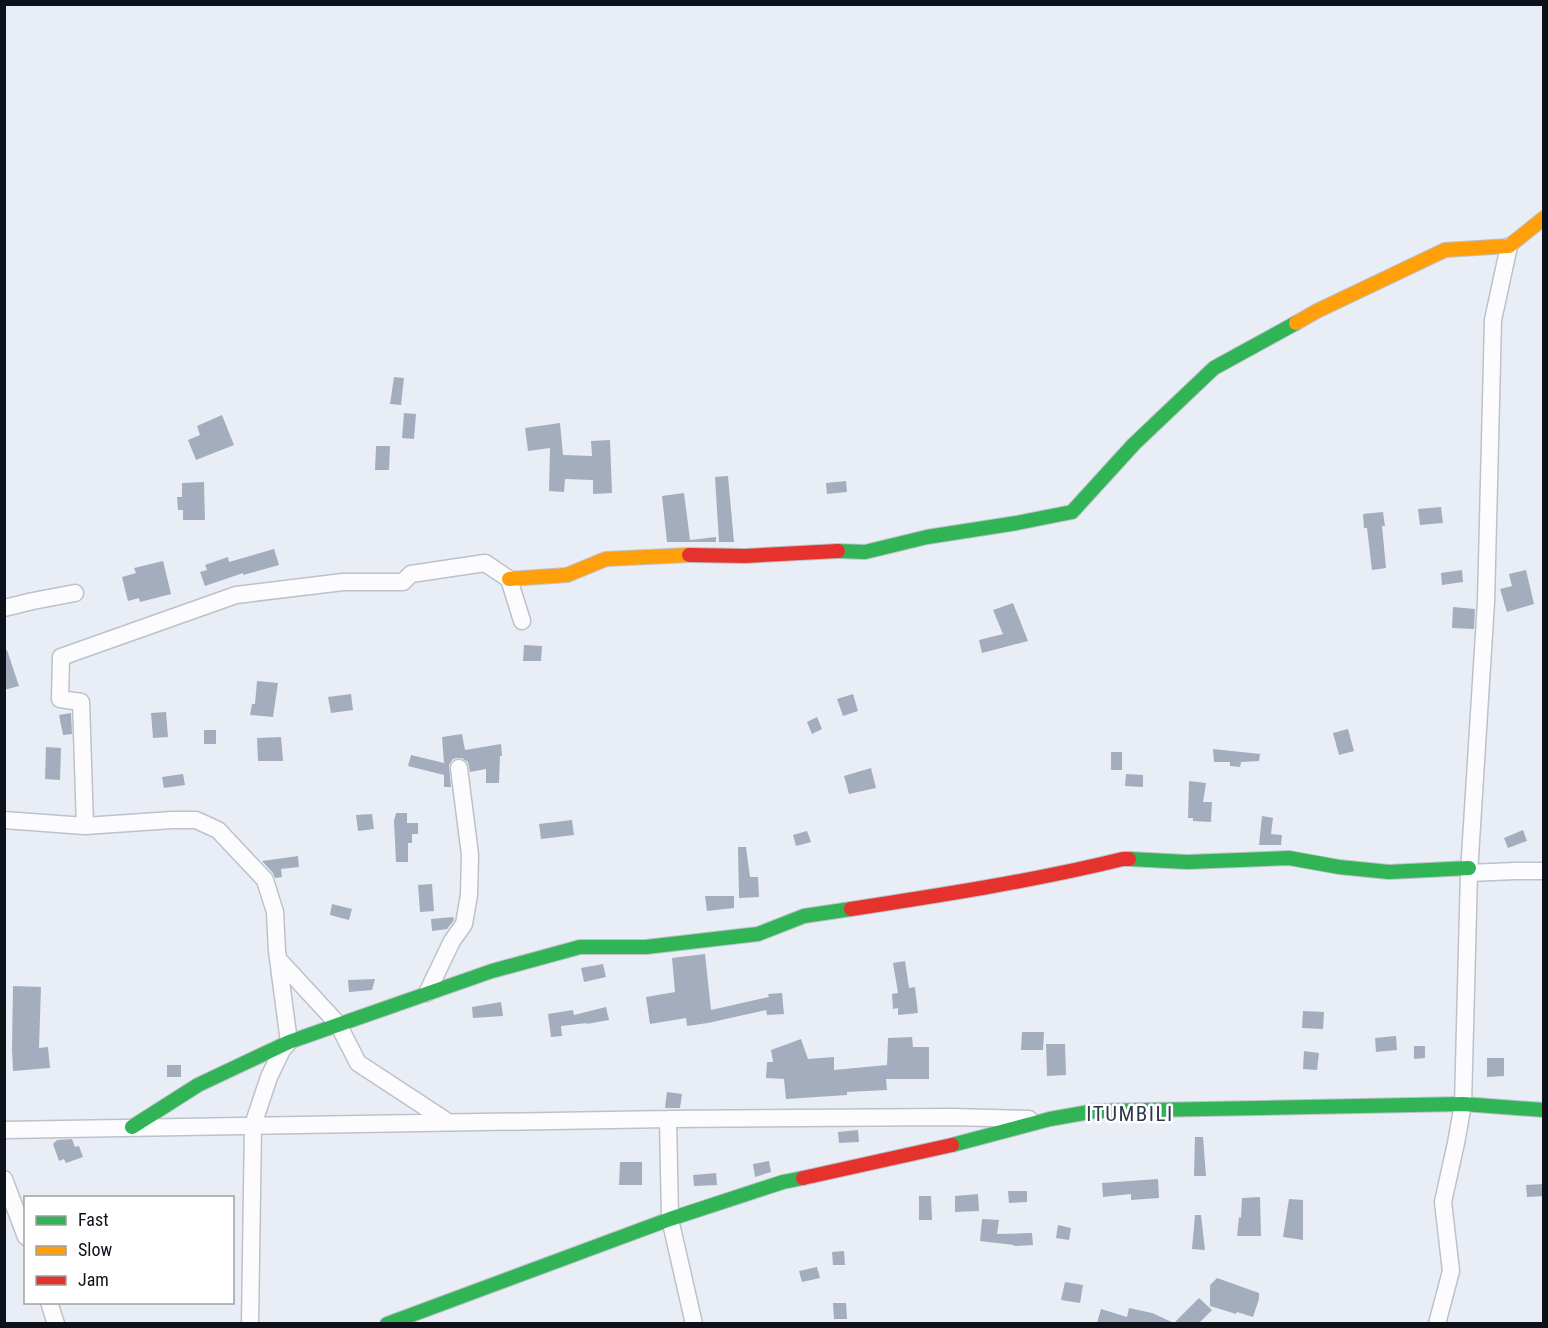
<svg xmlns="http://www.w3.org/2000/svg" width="1548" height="1328" font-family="'Roboto Condensed',sans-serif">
  <rect width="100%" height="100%" fill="#e9eef6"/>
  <path fill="#a4adbd" d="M394,377L404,378L401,405L390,404Z
    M404,413L416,414L414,439L402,438Z
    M222,415L234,445L196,460L188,440L200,435L197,426Z
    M560,423L563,455L592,456L591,441L610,440L612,493L593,494V480L565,479L564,492L549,491L550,448L528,451L525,428Z
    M376,446H390L389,470H375Z
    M728,476L734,542H719L715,477Z
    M846,481L847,492L827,494L826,483Z
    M204,482L205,520H183V510H178L177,497H182V483Z
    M684,493L690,540L716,537V542H667L662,496Z
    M1441,507L1443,523L1420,525L1418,509Z
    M1383,512L1385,526H1382L1386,568L1372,570L1367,528H1364L1363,514Z
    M274,549L279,565L243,575V573L205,586L200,572L207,570L205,565L228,557L229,562Z
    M163,561L171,594L140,602L139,598L128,601L122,577L136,573L134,568Z
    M1462,570L1463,582L1442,585L1441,573Z
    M1526,570L1534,604L1507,612L1500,589L1512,586L1509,574Z
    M1013,603L1028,641L982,653L979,640L1003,634L993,610Z
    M1453,607L1475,609L1474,629L1452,628Z
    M524,645L542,646L541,661H523Z
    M4,650H7L19,686L4,690Z
    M257,681L278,683L273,717L250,715L252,704H255Z
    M351,694L353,710L331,713L328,697Z
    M853,694L858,711L843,716L837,699Z
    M166,712L168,737L153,738L151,713Z
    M71,713L72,734L63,735L59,715Z
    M817,717L822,729L812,734L807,722Z
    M1348,729L1354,751L1339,755L1333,733Z
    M204,730H216V744H204Z
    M462,734L465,750L501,744L502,756H500L499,783H486V769L470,772L468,762L462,758H457L453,759L449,765L451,787H444V775L408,766L411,755L444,763L442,737Z
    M281,737L283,761H258L257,738Z
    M46,747L61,748L60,780L45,779Z
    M1213,749L1260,754L1259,761L1241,762L1240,767L1230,766V762H1214Z
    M1111,752H1122V770H1111Z
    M871,768L876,788L849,794L844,776Z
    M183,774L185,785L164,788L162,777Z
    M1126,774L1143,775V787L1125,786Z
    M1189,781L1206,783L1203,802H1212L1211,822L1193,821V818H1188Z
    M396,813H407V823H418V834H412V843H408V862H396L394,821Z
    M372,814L374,829L358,831L356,815Z
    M1262,816L1273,818L1271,834L1282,835L1281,845H1259Z
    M572,820L574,835L541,839L539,824Z
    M1523,830L1527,841L1508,848L1504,838Z
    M807,831L811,842L796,846L793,835Z
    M738,847H746L750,877H758L759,897L739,898Z
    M298,856L299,867L281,869L282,877L275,878L273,873L262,861Z
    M432,884L434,911L420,912L418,885Z
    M705,896H734V908L707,911Z
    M332,904L352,909L349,920L330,915Z
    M453,917L454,920L447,929L432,931L431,919Z
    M705,954L711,1010L769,997L768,994L782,993L784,1014L767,1015L766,1010L708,1023L687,1026L686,1018L650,1024L646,997L675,992L672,958Z
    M905,961L909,988L915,987L918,1013L898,1015V1008L893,1009L892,994L898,993L893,963Z
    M603,964L606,977L584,982L581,968Z
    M375,979L372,990L349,992L348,980Z
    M13,986L41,987L39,1048L48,1047L50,1068L13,1071L12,1049Z
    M501,1002L503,1016L473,1018L472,1007Z
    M606,1007L609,1020L587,1024V1023L561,1026L562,1036L551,1037L548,1014L573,1010L574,1015Z
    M1303,1011L1324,1012L1323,1029L1302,1028Z
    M1022,1032H1044L1043,1050H1021Z
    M1396,1036L1397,1050L1376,1052L1375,1038Z
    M912,1037L913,1047H929V1079H886L887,1090L847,1092V1095L786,1099L784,1079L766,1078L767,1062H773L771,1050L801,1039L808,1059L834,1057V1070L887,1065L888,1038Z
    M1046,1044H1065L1066,1075L1047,1076Z
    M1414,1046H1425V1058L1414,1059Z
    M1304,1051L1319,1053L1317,1070L1303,1069Z
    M1487,1058H1504V1076L1487,1077Z
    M167,1065H181V1077H167Z
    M667,1092L682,1094L680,1108H665Z
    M858,1130L859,1142L839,1143L838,1132Z
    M1195,1137H1203L1206,1176H1194Z
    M72,1139L75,1147L79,1146L83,1157L66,1163L64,1159L59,1161L53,1144L57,1140Z
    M769,1161L771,1172L755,1177L753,1164Z
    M620,1162H642V1185H619Z
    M716,1173L717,1185L694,1186L693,1175Z
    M1158,1179L1159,1198L1131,1200V1194L1103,1197L1102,1183Z
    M1544,1184V1196L1527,1197L1526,1185Z
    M1008,1191H1027V1202L1009,1203Z
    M978,1194L979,1211L955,1212V1196Z
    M919,1196H931L932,1220H919Z
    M1260,1197L1261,1236H1237L1239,1217L1241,1218L1242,1198Z
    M1289,1199L1303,1200V1240L1283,1237Z
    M1195,1215H1201L1205,1250L1192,1249Z
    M982,1219L999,1220L997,1234L1032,1233L1033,1245L1014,1246V1245L980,1241Z
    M1058,1225L1071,1228L1069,1240L1056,1238Z
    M844,1251L845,1265H833L832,1252Z
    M817,1267L820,1278L802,1282L799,1271Z
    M1217,1278L1259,1293V1299L1253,1317L1237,1312L1236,1314L1210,1306V1285Z
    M1065,1282L1083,1285L1080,1303L1061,1300Z
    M1199,1298L1212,1310L1199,1323H1097L1101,1309L1127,1317L1129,1308L1152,1313L1174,1323Z
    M833,1303H846L847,1319H834Z"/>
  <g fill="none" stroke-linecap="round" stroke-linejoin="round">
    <defs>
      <path id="street" d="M4,608L33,601L75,593
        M4,820L85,826L172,820H196L218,830L265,880L275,912L277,951L289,1042L282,1050L269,1077L253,1125L250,1324
        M85,826L81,702L60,699L61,657L236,595L343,582H403L411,574L485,563L509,579L522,621
        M1469,873L1515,871H1544
        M278,959L338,1024L358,1063L448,1122
        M427,993L452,941L464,924L469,895L470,855L459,768
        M668,1119L670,1219L694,1324
        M4,1130L668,1119L953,1117L1029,1119
        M4,1179L26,1237
        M49,1302L56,1324
        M1437,1324L1451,1271L1443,1202L1456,1143L1463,1104L1469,873L1486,602L1493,320L1509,246"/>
      <path id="fast" d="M838,551L865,552L927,537L1017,523L1072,512L1134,444L1214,368L1296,323
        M1129,859L1187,862L1289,858L1339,867L1389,872L1469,868
        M132,1127L198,1085L289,1042L492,971L580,947H646L758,934L804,916L851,909
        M952,1145L1050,1119L1095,1111L1463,1104L1544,1110
        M387,1324L670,1219L783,1182L803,1178"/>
      <path id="slow" d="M1296,323L1317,311L1445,250L1509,246L1544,218
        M509,579L567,575L606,559L689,555"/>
      <path id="jam" d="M689,555L745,556L838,551
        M851,909C942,895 1033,881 1123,859H1129
        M803,1178L952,1145"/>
    </defs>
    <use href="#street" stroke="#bdc1c9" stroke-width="19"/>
    <use href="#fast" stroke="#bdc1c9" stroke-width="16"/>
    <use href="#slow" stroke="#bdc1c9" stroke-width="16"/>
    <use href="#jam" stroke="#bdc1c9" stroke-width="16"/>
    <use href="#street" stroke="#fcfcfe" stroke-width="16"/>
    <use href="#fast" stroke="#30b455" stroke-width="14"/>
    <use href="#slow" stroke="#ff9f0a" stroke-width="14"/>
    <use href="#jam" stroke="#e5322d" stroke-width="14"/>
  </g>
  <g text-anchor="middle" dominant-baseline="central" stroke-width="5" stroke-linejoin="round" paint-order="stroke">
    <g font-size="21" letter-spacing="1.5" fill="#2d384b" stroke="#fff">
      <text x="1130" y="1114">ITUMBILI</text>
    </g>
  </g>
  <rect width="1548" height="1328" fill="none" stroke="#0d111a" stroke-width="12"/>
  <rect x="24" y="1196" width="210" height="108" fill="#ffffff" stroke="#9ea0a3" stroke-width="1.5"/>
  <rect x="36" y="1216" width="30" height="9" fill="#30b455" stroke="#9ea0a3" stroke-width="1.5"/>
  <text x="78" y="1226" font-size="18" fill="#0d111a">Fast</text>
  <rect x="36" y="1246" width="30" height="9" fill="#ff9f0a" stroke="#9ea0a3" stroke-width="1.5"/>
  <text x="78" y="1256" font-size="18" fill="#0d111a">Slow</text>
  <rect x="36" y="1276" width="30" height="9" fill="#e5322d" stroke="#9ea0a3" stroke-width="1.5"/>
  <text x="78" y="1286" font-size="18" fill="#0d111a">Jam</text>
</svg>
